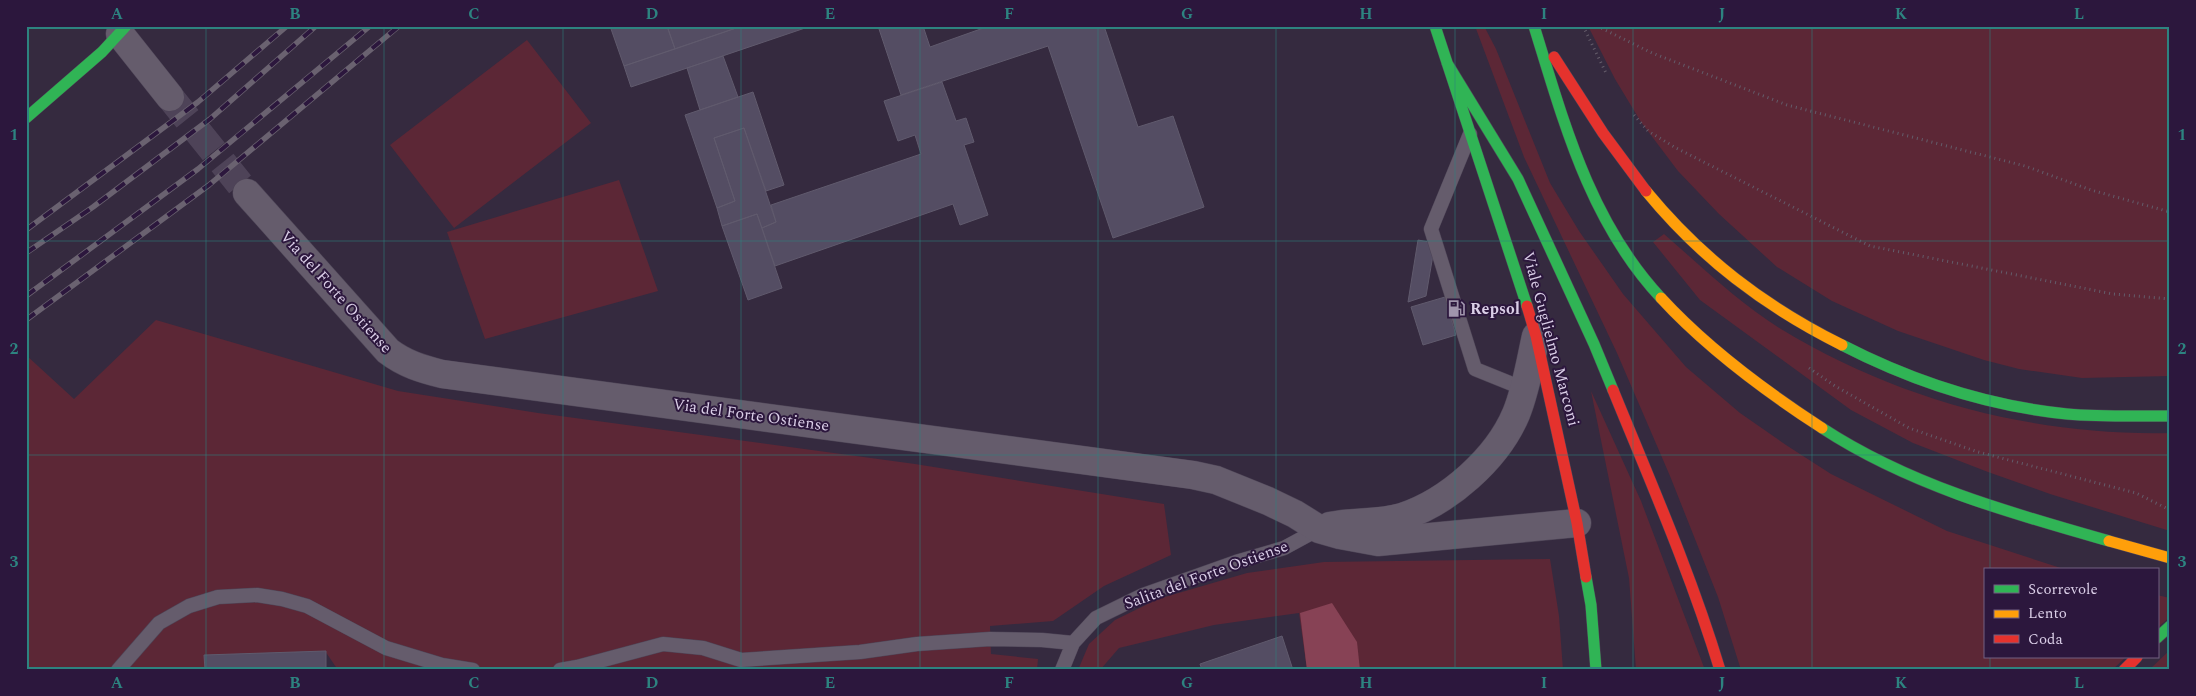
<svg xmlns="http://www.w3.org/2000/svg" width="2196" height="696" font-family="Spectral,serif">
  <rect width="100%" height="100%" fill="#352a3f"/>
  <path fill="#5c2736" d="M1475,26H1484L1496,49L1550,183L1579,231L1623,294L1686,367L1740,413L1786,445L1831,474L1947,531L2067,570H1985V657H2126L2112,670H1741L1718,597L1670,476L1617,353L1524,157Z
    M1588,26H2170V376L2082,378L2019,369L1984,360L1898,331L1832,301L1777,267L1719,214L1678,171L1641,122L1615,79Z
    M527,40L591,123L454,228L390,145Z
    M619,180L658,291L485,339L447,232Z
    M1664,234C1702,267 1739,303 1781,329C1898,400 2033,436 2170,433V531L2050,494L1988,472L1913,443L1851,410L1700,300L1653,242Z
    M156,320L398,391L538,413L915,464L1164,504L1171,555L1104,586L1053,621L990,626L991,654L1038,659L1037,670H338L325,651L205,655V670H26V355L74,399Z
    M1591,391L1641,501L1705,670H1636L1629,578Z
    M1550,559L1559,616L1563,670H1307L1299,613L1214,625L1119,648L1100,670H1078L1089,644L1115,620L1158,599L1247,573L1324,562Z
    M2157,595L2170,598V617L2157,628Z
    M2170,650V670H2149Z"/>
  <path fill="#874255" d="M1332,603L1357,642L1360,670H1307L1300,613Z"/>
  <path fill="#544d63" stroke="#605a6d" d="M610,26H667L675,49L624,66Z
    M667,26H742L675,49Z
    M742,26H811L631,87L624,66Z
    M878,26H923L930,47L989,26H1104L1138,127L1173,116L1204,207L1113,238L1048,46L901,95Z
    M723,56L738,97L700,110L687,68Z
    M942,82L956,121L966,118L974,142L964,145L988,215L960,225L953,204L775,266L762,228L776,222L771,205L921,154L915,135L898,141L884,101Z
    M753,92L784,185L766,191L744,128L714,138L735,201L717,208L685,115Z
    M744,128L776,222L762,228L757,214L722,226L717,208L735,201L714,138Z
    M757,214L782,288L748,300L722,226Z
    M1418,240L1435,243L1426,296L1408,302Z
    M1445,297L1456,335L1423,345L1411,307Z
    M1282,636L1293,670H1202L1200,664Z
    M326,651V670H205L204,655Z"/>
  <g fill="none" stroke-linecap="round" stroke-linejoin="round">
    <path stroke="#4e4358" stroke-width="28" stroke-dasharray="28 14" stroke-linecap="butt" d="M170,97L247,193"/>
    <defs>
      <path id="lane" d="M1470,134L1431,229L1475,369L1527,390
        M118,670L159,623L189,606L218,597L257,595L282,599L307,606L386,648L442,665L473,670
        M560,670L577,667L663,644L703,648L741,660L860,652L917,644L990,639L1042,640L1073,643
        M1062,670L1073,643L1096,618L1143,595L1236,562L1284,548L1319,529"/>
      <path id="street" d="M120,34L170,97
        M247,193L388,351C405,364 422,369 442,374L1193,475L1216,480L1268,501L1295,514L1319,529L1340,535L1378,542L1577,523
        M1330,526C1354,521 1379,524 1402,517C1448,502 1497,459 1516,414C1526,390 1530,363 1536,336"/>
      <path id="fast" d="M1435,26L1527,306
        M1534,26C1564,123 1590,222 1661,298
        M1447,63L1518,179L1594,344L1613,390
        M26,118L102,52L126,26
        M1842,345C1912,381 1988,406 2067,414C2101,417 2136,416 2170,416
        M1822,428C1909,485 2010,513 2109,541
        M1586,577L1591,605L1596,670
        M2157,638L2170,626"/>
      <path id="slow" d="M1646,191C1701,258 1764,306 1842,345
        M1661,298C1707,348 1765,391 1822,428
        M2109,541L2170,558"/>
      <path id="jam" d="M1554,57L1603,133L1646,191
        M1527,306L1536,336L1577,523L1586,577
        M1613,390C1651,483 1691,574 1720,670
        M2124,670L2137,657"/>
    </defs>
    <use href="#lane" stroke="#4e4557" stroke-width="15"/>
    <use href="#street" stroke="#4e4557" stroke-width="29"/>
    <use href="#fast" stroke="#4e4557" stroke-width="12"/>
    <use href="#slow" stroke="#4e4557" stroke-width="12"/>
    <use href="#jam" stroke="#4e4557" stroke-width="12"/>
    <path stroke="#645c6a" stroke-width="3" stroke-dasharray="1 4" stroke-linecap="butt" d="M1583,26L1607,75
      M1597,26L1652,53L1787,105L2025,166L2091,190L2170,212
      M1634,115L1648,131L1676,148L1870,246L2113,294L2170,299
      M1809,368L1835,386L1909,428L1978,452L2136,493L2170,510"/>
    <use href="#lane" stroke="#655c6c" stroke-width="14"/>
    <use href="#street" stroke="#655c6c" stroke-width="28"/>
    <use href="#fast" stroke="#30b455" stroke-width="11"/>
    <use href="#slow" stroke="#ff9f0a" stroke-width="11"/>
    <use href="#jam" stroke="#e5322d" stroke-width="11"/>
    <defs>
      <path id="rail" d="M26,230L198,102L287,26
        M26,253L93,207L210,119L316,26
        M26,296L198,169L370,26
        M26,320L209,185L399,26"/>
    </defs>
    <use href="#rail" stroke="#6a6270" stroke-width="5.5"/>
    <use href="#rail" stroke="#2c173d" stroke-width="4" stroke-dasharray="11" stroke-linecap="butt"/>
  </g>
  <path fill="none" stroke="#2d8380" stroke-width="1" stroke-opacity="0.55" d="M206,26V670M384,26V670M563,26V670M741,26V670M920,26V670M1098,26V670M1276,26V670M1455,26V670M1633,26V670M1812,26V670M1990,26V570M26,241H2170M26,455H2170M1990,657V670"/>
  <defs>
    <symbol id="fuel-bare" viewBox="-9 -9 18 18"><path d="M-5.5-6h7V0h2V4h1.3V-2.5L3-4.5l.8-.8L6-3V5H2.5V1h-1V6h-7ZM-4.2-4.7v3.2H.2V-4.7Z" fill="#a095ac" stroke="#2c173d" stroke-width="2.5" paint-order="stroke"/></symbol>
  </defs>
  <g fill-rule="evenodd">
    <use href="#fuel-bare" x="1444" y="296" width="25" height="25"/>
  </g>
  <g text-anchor="middle" dominant-baseline="central" stroke-width="4" stroke-linejoin="round" paint-order="stroke">
    <g font-size="16" fill="#dacee7" stroke="#2c173d">
      <text transform="translate(336 292) rotate(48)">Via del Forte Ostiense</text>
      <text transform="translate(1551 339) rotate(75)">Viale Guglielmo Marconi</text>
      <text transform="translate(751 415) rotate(8)">Via del Forte Ostiense</text>
      <text transform="translate(1206 575) rotate(-20)">Salita del Forte Ostiense</text>
    </g>
    <g font-size="16" font-weight="bold" fill="#dacee7" stroke="#2c173d" text-anchor="start">
      <text x="1470" y="309">Repsol</text>
    </g>
  </g>
  <rect width="2196" height="696" fill="none" stroke="#2c173d" stroke-width="55"/>
  <rect x="1984" y="568" width="175" height="90" fill="#2c173d" stroke="#726081"/>
  <rect x="1994" y="585" width="25" height="8" fill="#30b455" stroke="#726081"/>
  <text x="2028" y="594" font-size="15" fill="#dacee7">Scorrevole</text>
  <rect x="1994" y="610" width="25" height="8" fill="#ff9f0a" stroke="#726081"/>
  <text x="2028" y="618" font-size="15" fill="#dacee7">Lento</text>
  <rect x="1994" y="635" width="25" height="8" fill="#e5322d" stroke="#726081"/>
  <text x="2028" y="644" font-size="15" fill="#dacee7">Coda</text>
  <rect x="28" y="28" width="2140" height="640" fill="none" stroke="#2d8380" stroke-width="2"/>
  <g font-size="16" text-anchor="middle" font-weight="bold" fill="#2d8380">
    <text x="117" y="19">A</text>
    <text x="295" y="19">B</text>
    <text x="474" y="19">C</text>
    <text x="652" y="19">D</text>
    <text x="830" y="19">E</text>
    <text x="1009" y="19">F</text>
    <text x="1187" y="19">G</text>
    <text x="1366" y="19">H</text>
    <text x="1544" y="19">I</text>
    <text x="1722" y="19">J</text>
    <text x="1901" y="19">K</text>
    <text x="2079" y="19">L</text>
    <text x="14" y="140">1</text>
    <text x="2182" y="140">1</text>
    <text x="14" y="354">2</text>
    <text x="2182" y="354">2</text>
    <text x="14" y="567">3</text>
    <text x="2182" y="567">3</text>
    <text x="117" y="688">A</text>
    <text x="295" y="688">B</text>
    <text x="474" y="688">C</text>
    <text x="652" y="688">D</text>
    <text x="830" y="688">E</text>
    <text x="1009" y="688">F</text>
    <text x="1187" y="688">G</text>
    <text x="1366" y="688">H</text>
    <text x="1544" y="688">I</text>
    <text x="1722" y="688">J</text>
    <text x="1901" y="688">K</text>
    <text x="2079" y="688">L</text>
  </g>
</svg>
